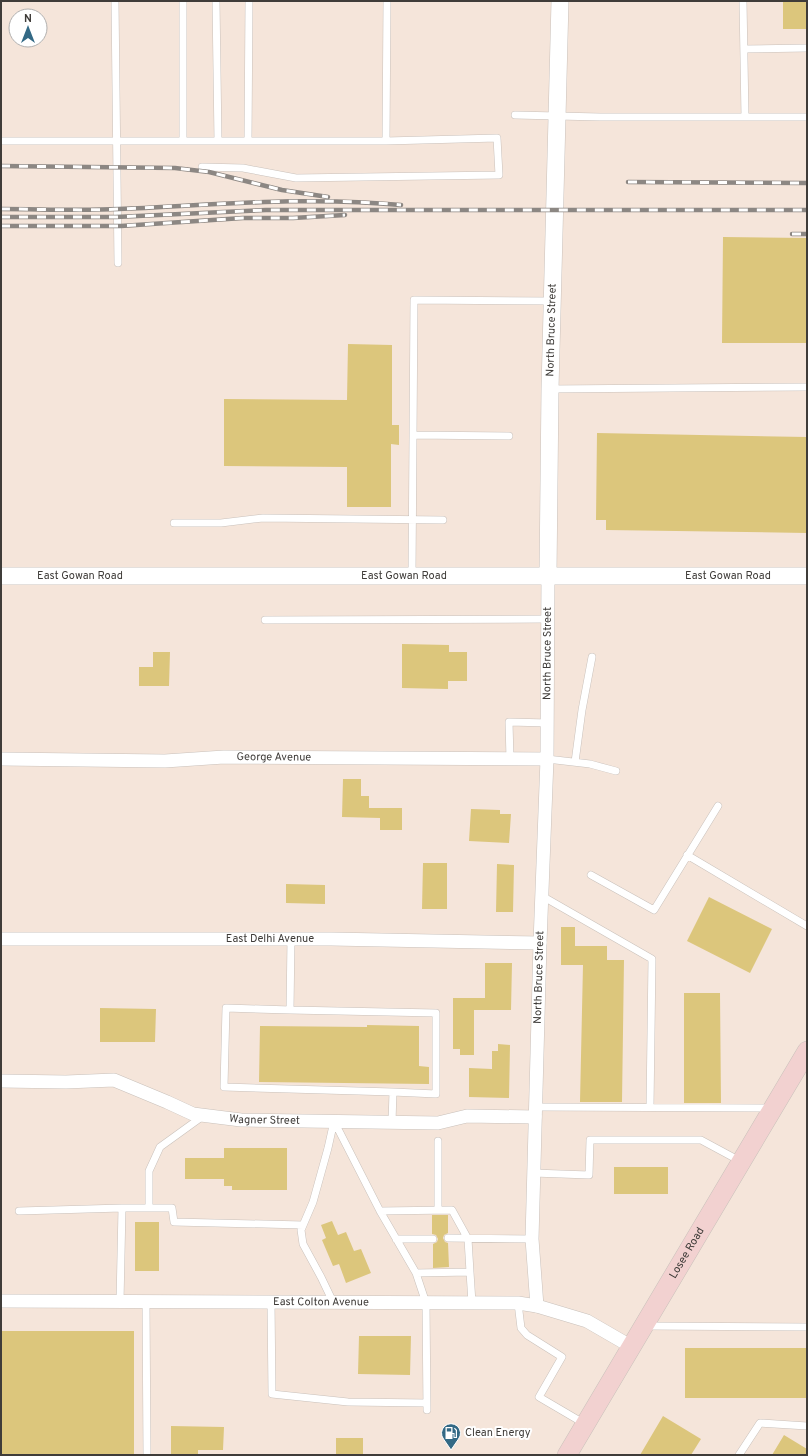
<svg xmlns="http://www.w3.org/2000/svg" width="808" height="1456" font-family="Overpass,sans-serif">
  <rect width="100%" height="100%" fill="#fcf4ed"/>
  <path fill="#f5e5da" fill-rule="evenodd" d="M1,1H807V1455H1ZM16,16H40V40H16Z"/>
  <path fill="#dcc67c" d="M783,1L807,2V29H783Z
    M723,237L807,238V343H722Z
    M348,344L392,345V425H399V445L391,444V507H347V467L224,466V399L347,400Z
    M597,433L807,437V533L606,530V520H596Z
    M402,644L449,645V652H467V681H448V689L402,688Z
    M153,652H170L169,686H139V667H153Z
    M343,779H361V796H369V808H402V830H380V818L342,817Z
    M471,809L500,810V814H511L509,843L469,841Z
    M423,863H447V909H422Z
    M497,864L514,865L513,912H496Z
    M286,884L325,885V904L286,903Z
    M709,897L772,929L750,973L687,941Z
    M561,927H575V946H607V960H624L622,1102H580L583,965H561Z
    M485,963H512L511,1010H474V1055H460V1049H453V998H485Z
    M684,993H720L721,1103H684Z
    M100,1008L156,1009L155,1042H100Z
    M367,1025L419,1026V1066L429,1067V1084L259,1082L260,1026L367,1027Z
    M498,1044L510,1045L509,1098L469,1097V1068L492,1069V1051H498Z
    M224,1148H287V1190H232V1186H224V1179H185V1158H224Z
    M614,1167H668V1194H614Z
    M432,1215H448V1233L444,1235L443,1238L445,1242L448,1243L449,1267L433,1268V1244L437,1242L438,1239L436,1235L432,1234Z
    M332,1221L338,1235L346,1232L354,1251L361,1249L371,1273L346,1283L339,1264L333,1266L322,1240L326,1238L321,1225Z
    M135,1222H159V1271H135Z
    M1,1331H134V1455H1Z
    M359,1336H411L410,1375L358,1374Z
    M685,1348H807V1398H685Z
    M663,1416L701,1439L691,1455H640Z
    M171,1426L224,1427L223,1450H198V1455H171Z
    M784,1435L807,1449V1455H772Z
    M336,1438H363V1455H336Z"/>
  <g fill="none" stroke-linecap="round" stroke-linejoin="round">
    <defs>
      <path id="service" d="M115,1L118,263
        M183,1V141
        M216,1L218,141
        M743,1L745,117
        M744,49L807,48
        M515,115L600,117H807
        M1,141H386L387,1
        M248,141L249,1
        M202,167L243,168L296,178L499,175L497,138L386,141
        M550,389L807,387
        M413,435L509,436
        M174,523H221L263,518L443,520
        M412,575L414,300L552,301
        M265,620L549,619
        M510,759L509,722L548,723
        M547,759L590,764L616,771
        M575,762L582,710L592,657
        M687,855L807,926
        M591,875L654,910L718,806
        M542,896L652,959L650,1107
        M291,939L290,1010L226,1008L224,1087L393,1092L392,1122
        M290,1010L436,1013V1094L393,1092
        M535,1107L771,1108
        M334,1121L380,1211L416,1273L426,1303L427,1410
        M533,1173L589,1175L590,1140H701L740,1161
        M122,1208H172L174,1222L303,1225
        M149,1208V1171L160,1147L203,1116
        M438,1210V1141
        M19,1211L122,1208L120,1302
        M380,1211L452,1210L468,1239L470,1272
        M448,1238L532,1239
        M396,1239H433
        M416,1273L470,1272L472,1303
        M146,1302L147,1455
        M271,1302L272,1394L348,1402L427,1403
        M333,1302L321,1277L303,1244L301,1230L313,1202L328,1148L334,1121
        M518,1303L521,1328L527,1335L562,1357L539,1397L585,1424
        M646,1326L807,1327
        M739,1455L760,1423L807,1426"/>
      <g id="minor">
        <path id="s1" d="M1,759L165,761L224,757L547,759"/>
        <path id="s2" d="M1,939H331L540,943"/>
        <path id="s3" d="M1,1081L66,1082L114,1080L167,1102L193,1114L241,1120L438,1123L467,1116L535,1117"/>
        <path id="s4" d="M1,1301L518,1303L537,1306L587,1321L632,1347"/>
        <path id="s5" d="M537,1306L532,1239L540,943L547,759L548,575"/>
      </g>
      <g id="tertiary">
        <path id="s6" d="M548,575L550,389L560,1"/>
        <path id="s7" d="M1,576H807"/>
      </g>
      <g id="secondary">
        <path id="s8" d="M567,1455L807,1051"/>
      </g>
    </defs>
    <use href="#service" stroke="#c9c1bb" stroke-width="8"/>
    <use href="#minor" stroke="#c9c1bb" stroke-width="14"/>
    <use href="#tertiary" stroke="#c9c1bb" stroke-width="18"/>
    <use href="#secondary" stroke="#c9c1bb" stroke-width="20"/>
    <use href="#service" stroke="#fff" stroke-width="7"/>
    <use href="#minor" stroke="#fff" stroke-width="13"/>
    <use href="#tertiary" stroke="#fff" stroke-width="17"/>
    <use href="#secondary" stroke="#f2d1d0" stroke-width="19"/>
    <defs>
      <path id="rail" d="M1,166L175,168L209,172L282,190L328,197
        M628,182L807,183
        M1,209C40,209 80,211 119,209C213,205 307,196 401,205
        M1,217H116L266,210H807
        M1,226H121L243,218H293L345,215
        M792,234H807"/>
    </defs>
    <use href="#rail" stroke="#8c8783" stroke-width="4.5"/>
    <use href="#rail" stroke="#fff" stroke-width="3" stroke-dasharray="9" stroke-linecap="butt"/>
  </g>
  <defs>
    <symbol id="fuel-pin" viewBox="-11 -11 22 30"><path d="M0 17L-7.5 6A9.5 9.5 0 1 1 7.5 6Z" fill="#336985" stroke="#fff"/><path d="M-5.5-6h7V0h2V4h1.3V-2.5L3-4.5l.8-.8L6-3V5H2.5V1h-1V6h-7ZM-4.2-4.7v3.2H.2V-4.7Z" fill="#fff"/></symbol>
  </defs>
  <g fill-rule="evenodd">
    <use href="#fuel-pin" x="440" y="1422" width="22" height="30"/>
  </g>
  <g text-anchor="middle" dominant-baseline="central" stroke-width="4" stroke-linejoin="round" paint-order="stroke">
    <g font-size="11" fill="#3f3c39" stroke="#fff">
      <text stroke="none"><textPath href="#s6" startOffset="245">North Bruce Street</textPath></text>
      <text stroke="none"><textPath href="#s7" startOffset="79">East Gowan Road</textPath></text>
      <text stroke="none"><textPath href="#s7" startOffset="403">East Gowan Road</textPath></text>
      <text stroke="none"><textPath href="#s7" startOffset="727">East Gowan Road</textPath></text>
      <text stroke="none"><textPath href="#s5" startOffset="653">North Bruce Street</textPath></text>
      <text stroke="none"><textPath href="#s1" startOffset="273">George Avenue</textPath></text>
      <text stroke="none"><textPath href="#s2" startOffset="269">East Delhi Avenue</textPath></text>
      <text stroke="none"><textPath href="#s5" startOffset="329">North Bruce Street</textPath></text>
      <text stroke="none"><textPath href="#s3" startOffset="271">Wagner Street</textPath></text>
      <text stroke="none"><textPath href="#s8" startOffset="235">Losee Road</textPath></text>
      <text stroke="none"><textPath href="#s4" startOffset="320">East Colton Avenue</textPath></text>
    </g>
    <g font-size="11" fill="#3f3c39" stroke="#fff" text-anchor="start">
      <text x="465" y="1433">Clean Energy</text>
    </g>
  </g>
  <rect width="808" height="1456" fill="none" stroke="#3f3c39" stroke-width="4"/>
  <g transform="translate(28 28)"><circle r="19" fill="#ffffff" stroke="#b2b1b0"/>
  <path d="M0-3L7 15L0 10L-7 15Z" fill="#336985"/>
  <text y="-6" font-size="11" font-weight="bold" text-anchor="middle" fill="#3f3c39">N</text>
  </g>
</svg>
